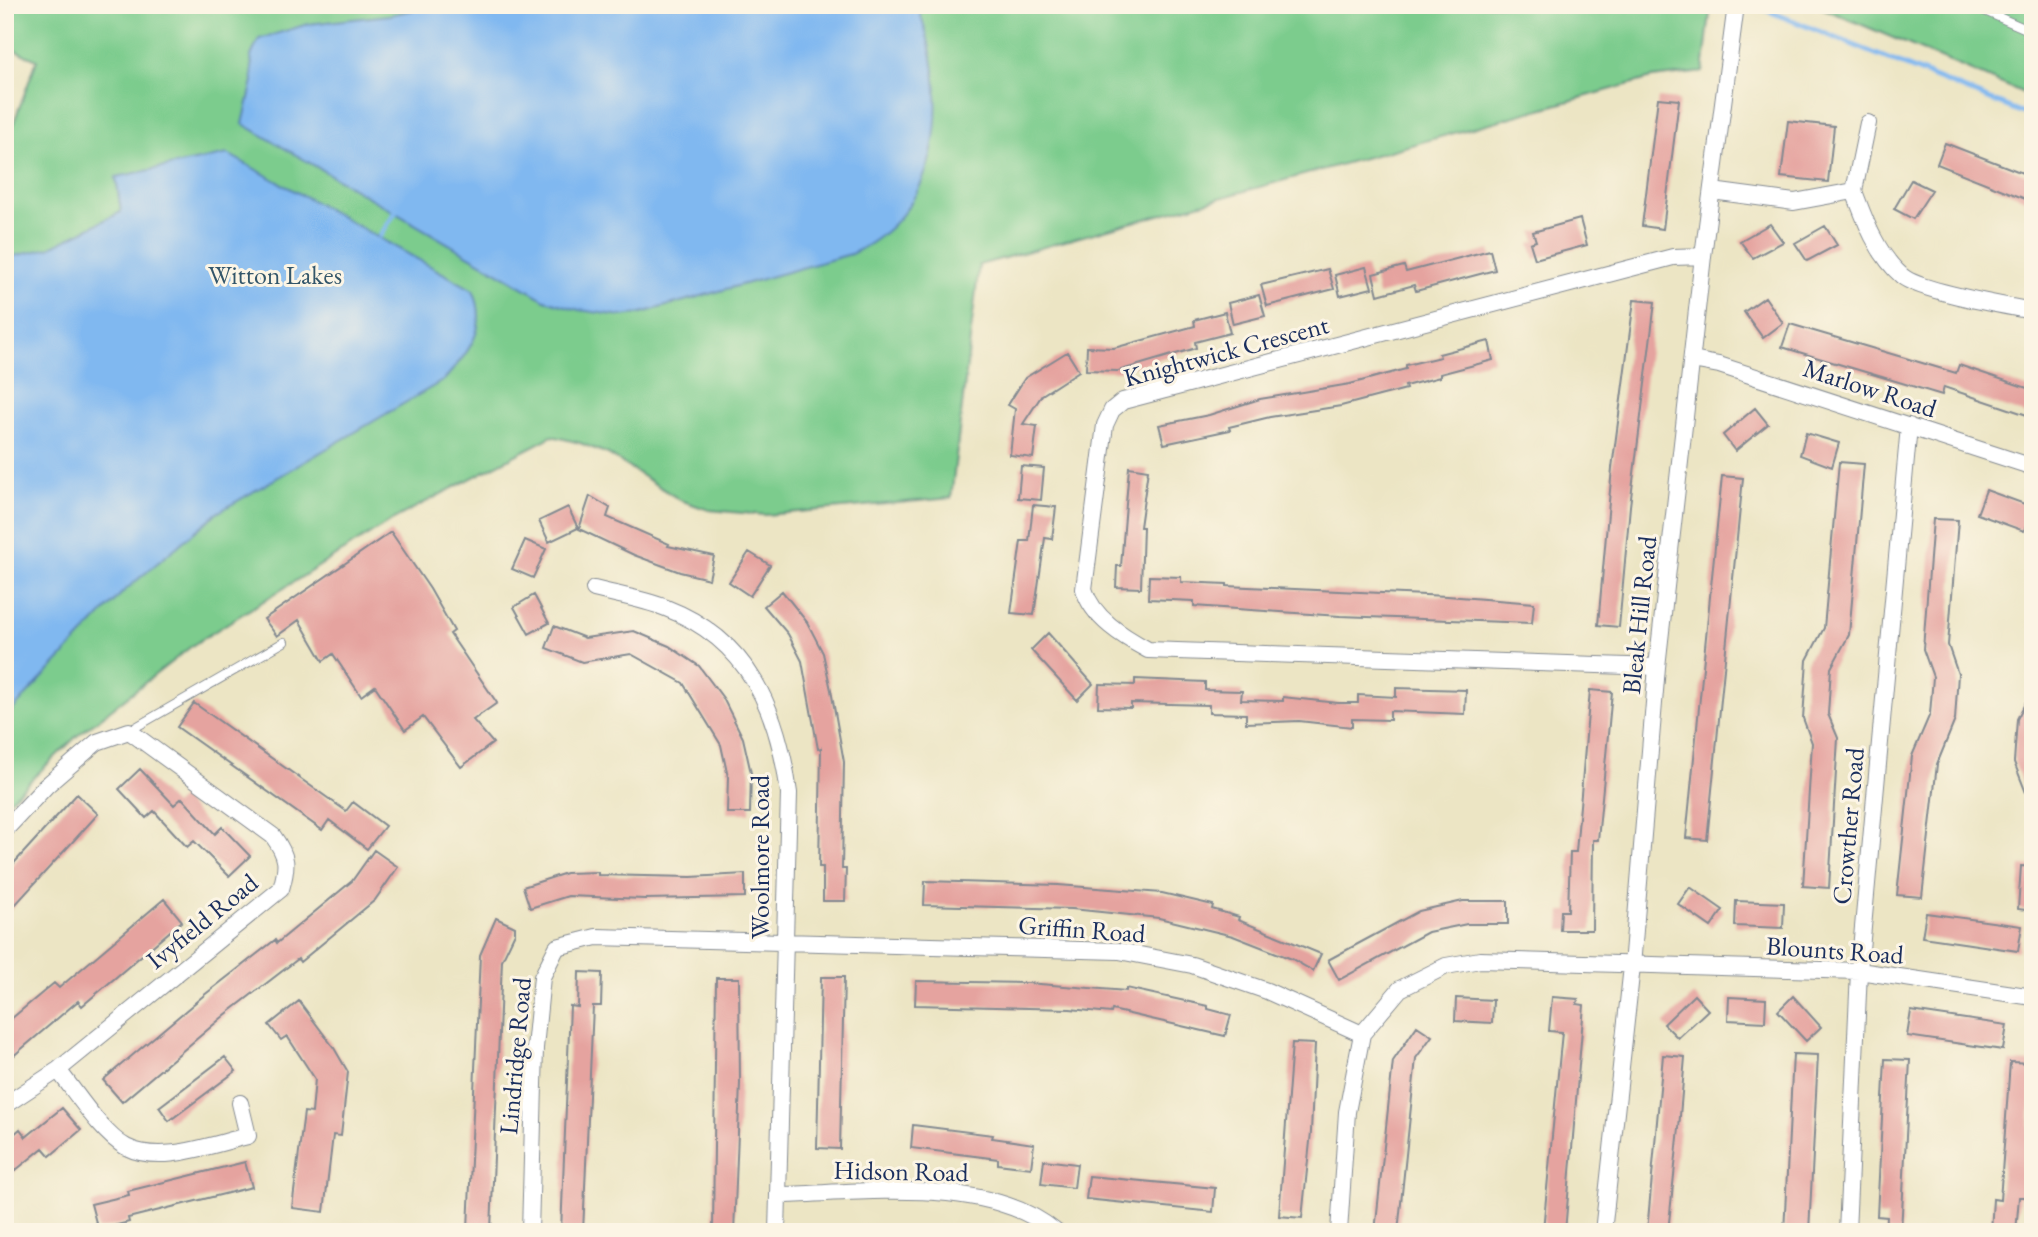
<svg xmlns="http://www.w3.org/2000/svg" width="2038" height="1237" font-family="'EB Garamond',serif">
  <rect width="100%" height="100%" fill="#fcf5e5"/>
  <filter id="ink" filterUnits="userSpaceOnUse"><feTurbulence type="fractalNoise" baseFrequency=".0143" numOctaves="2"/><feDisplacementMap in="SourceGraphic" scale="14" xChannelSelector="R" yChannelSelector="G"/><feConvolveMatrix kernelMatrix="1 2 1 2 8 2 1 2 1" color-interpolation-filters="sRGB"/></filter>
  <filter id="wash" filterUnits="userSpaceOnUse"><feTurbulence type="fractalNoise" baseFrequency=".00686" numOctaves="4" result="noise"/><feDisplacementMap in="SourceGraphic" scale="28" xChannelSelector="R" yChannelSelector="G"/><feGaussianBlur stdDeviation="1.57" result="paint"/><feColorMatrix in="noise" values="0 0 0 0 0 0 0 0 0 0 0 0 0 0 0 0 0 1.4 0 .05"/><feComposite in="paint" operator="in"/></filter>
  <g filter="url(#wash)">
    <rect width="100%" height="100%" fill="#ece5c4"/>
    <path fill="#7bcc8d" stroke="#4b7e76" stroke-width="2" d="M5,5H1711L1703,72L1652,78L979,265L951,498L765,515L709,510L680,500L608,454L580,443L552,436L399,516L193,645L77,736L5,805V146L37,60L5,46Z
      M1815,5H2033V97Z"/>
    <path fill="#80b8f0" stroke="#4e74a7" stroke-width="2" d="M435,5H917C951,92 947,210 851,254L638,314L622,316L579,310L545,300L243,124L253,81L251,56L259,39L308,24L390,15Z
      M228,154L473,290C490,329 468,352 444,380L217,513L123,592L5,718V258L49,248L121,212L116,177Z"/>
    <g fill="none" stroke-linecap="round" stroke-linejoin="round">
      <path stroke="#80b8f0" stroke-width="5" d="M1756,6L2033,117
        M380,236L395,213"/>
    </g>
    <g id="blocks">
      <path fill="#e5a39f" d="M1658,98L1679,100L1663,229L1642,226Z
        M1788,121L1834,126L1828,182L1781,177Z
        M1945,143L2033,177V202L1937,164Z
        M1911,180L1932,190L1913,219L1894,209Z
        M1580,219L1587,245L1535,259L1530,243L1536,241L1533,232Z
        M1770,224L1783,242L1753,258L1740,241Z
        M1825,226L1837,245L1807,261L1795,243Z
        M1490,250L1495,270L1416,291L1414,285L1378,295L1373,274L1404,266L1406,272Z
        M1366,267L1372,288L1340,296L1335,275Z
        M1328,269L1334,289L1267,306L1261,285Z
        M1259,295L1265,316L1233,324L1228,303Z
        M1765,297L1783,323L1763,338L1744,312Z
        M1634,300L1655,302L1630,506L1619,627L1598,625L1612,468Z
        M1225,312L1230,333L1195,342L1196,348L1118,371L1086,370L1087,347L1114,348L1195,326L1194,320Z
        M1790,324L1956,373L1959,365L2033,390V417L1944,387L1942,395L1782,347Z
        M1489,341L1493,360L1440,374V377L1405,386L1406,389L1341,406L1270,417L1229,427L1230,430L1164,444L1159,425L1209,415L1260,399L1350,384L1406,369V365L1440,357L1439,354Z
        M1067,352L1079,371L1042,395L1023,424L1037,426L1033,458L1010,455L1015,409L1008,405L1025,378Z
        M1755,408L1768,424L1735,451L1723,435Z
        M1806,433L1839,443L1832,467L1800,455Z
        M1839,462L1864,464L1849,635L1831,668L1828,714L1838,738L1829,888L1803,886L1812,743L1803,718L1807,660L1824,628Z
        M1021,466L1044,468L1041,500L1018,498Z
        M1129,467L1148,470L1140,527H1143L1141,588L1116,587L1117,566H1121Z
        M1722,476L1743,478L1707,840L1686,838Z
        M1986,490L2033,507L2024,531L1977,514Z
        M590,496L610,508L607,517L669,544L668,546L714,556L709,579L680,572L634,555L579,529Z
        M1033,505L1056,507L1052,539L1045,538L1034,615L1011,613L1021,541H1029Z
        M568,507L578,528L549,542L539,521Z
        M1933,519L1958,520L1948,645L1958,674L1955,720L1937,764L1922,897L1897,895L1912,756L1930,714L1933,677L1923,649Z
        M391,532L430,589L454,631L450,634L497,703L473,720L493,743L461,767L423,717L405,730L375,686L361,696L333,654L323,661L299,620L277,636L264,619Z
        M525,540L546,549L533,578L512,569Z
        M749,552L770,565L750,596L729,582Z
        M1149,576L1181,577V582L1227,584V586L1447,596L1534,603L1532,623L1340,616L1194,606V601L1148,599Z
        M782,591L807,622L823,653L831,690L844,762L842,869H846L845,901H823V867H819L821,748L818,749L802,661L788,634L764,606Z
        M534,595L549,623L529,634L514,607Z
        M554,626L585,638L634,631L669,646L699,666L723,698L743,738L751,773L750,813H727L728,777L721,745L683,683L631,654L582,662L546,648Z
        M1048,633L1093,684L1077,700L1031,650Z
        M1135,679L1205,682V690L1242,691L1241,700L1283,701V697L1338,703H1358V695L1396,697V688L1466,690L1465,714L1390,711V720L1352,719V727L1299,721L1246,723V714L1209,713V705L1131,703V708L1098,707L1099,684L1135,685Z
        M2033,688V808H2032L2014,762L2017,719Z
        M1590,690L1612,692L1598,840H1593L1592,930H1560L1561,911H1568L1570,852H1576Z
        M194,703L346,811L353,802L385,826L367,849L329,820L322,830L177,727Z
        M140,769L174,805L182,798L215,834L222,827L250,856L229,876L194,841L187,847L154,811L146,818L119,789Z
        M77,794L98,814L5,916V873Z
        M374,850L398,867L375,900L300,962L298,959L225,1015L122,1102L103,1080L203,996L275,940L277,943L352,881Z
        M2021,866L2033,867V911L2018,909Z
        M598,872V875L691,877L745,874V897L645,899L568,896L530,908L523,887L566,873Z
        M925,881L1058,885L1162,893L1213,905L1212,909L1239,917L1238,920L1321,954L1313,971L1292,959L1233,936L1159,918L1072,909L924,905Z
        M1690,887L1723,910L1711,927L1678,904Z
        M164,899L182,921L82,1006L78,1001L5,1063V1024L54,983L59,988Z
        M1463,901H1508V924H1467L1428,932L1339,980L1328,960L1419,911Z
        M1736,901L1784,903L1783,928L1735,926Z
        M1926,913L2022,926L2018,951L1922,937Z
        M496,918L515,927V933L502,960L491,1230L468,1229L480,955Z
        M579,972L602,973L601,1006H593L583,1232H561L570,1006L578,1007Z
        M821,977H844L840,1149L817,1148Z
        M716,978H739L740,1083L734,1232H713Z
        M916,981L1027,983L1126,991V988L1208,1006V1009L1231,1015L1225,1036L1112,1010L1111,1013L1070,1009L915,1005Z
        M1694,995L1708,1010L1678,1038L1664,1024Z
        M1793,996L1821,1027L1806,1041L1778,1011Z
        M1552,997L1578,999L1577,1004L1584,1005L1565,1232L1543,1230L1562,1032L1549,1031Z
        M1729,997L1766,999L1765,1022L1728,1020Z
        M1456,998L1493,1000L1492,1023L1455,1021Z
        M299,1001L334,1048L348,1072L341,1136L333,1135L324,1212L292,1208L304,1112L312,1113L315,1079L287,1036L281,1040L269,1025Z
        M1911,1011L2007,1025L2003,1050L1907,1036Z
        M1417,1026L1432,1036L1416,1058L1398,1232H1375L1393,1061Z
        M1292,1043L1315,1044L1311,1132L1302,1218L1279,1216Z
        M1793,1054L1818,1055L1809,1232H1784Z
        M1663,1055L1685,1057L1679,1128L1668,1232H1647Z
        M225,1057L236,1071L169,1121L159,1107Z
        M1885,1059L1910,1060L1901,1232H1886L1887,1217L1877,1216Z
        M2010,1062L2033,1063L2026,1197H2019L2016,1232H1991L1993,1199L2000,1200Z
        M62,1108L81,1130L50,1156L43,1148L5,1179V1142L20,1129L26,1137Z
        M913,1125L993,1135L992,1138L1034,1144L1031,1168L998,1164V1159L911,1148Z
        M1044,1160L1077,1164L1074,1188L1041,1184Z
        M245,1162L252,1187L128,1218L129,1222L98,1230L91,1204L129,1195L128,1191Z
        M1089,1176L1215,1188L1213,1212L1086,1199Z"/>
    </g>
  </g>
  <g filter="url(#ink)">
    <use href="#blocks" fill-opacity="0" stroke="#848a91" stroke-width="2"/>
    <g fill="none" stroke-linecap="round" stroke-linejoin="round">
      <defs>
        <path id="lane" d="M1971,5L2033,32
          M129,731L284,642"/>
        <path id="street" d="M1712,191L1794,202L1854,191C1865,221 1877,254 1902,276C1919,291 2006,306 2033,311
          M1854,191L1868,123
          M1692,360L1719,365L2033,467
          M594,589C617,595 643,599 666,608C749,640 778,710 789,793L777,1232
          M1657,667L1148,650C1124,637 1092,618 1084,589L1105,425L1112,410L1123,401L1673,257L1703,256
          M5,830L46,786L97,742L129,731L273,836C288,857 288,865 281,889L58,1070L5,1105
          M58,1070C75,1091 102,1134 126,1147C161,1165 212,1144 248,1136L240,1103
          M780,1195C863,1193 988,1175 1056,1232
          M530,1232L535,1048L542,977L557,947L596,937L1119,951L1192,965L1267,991L1362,1034
          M1339,1232L1347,1112L1362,1034L1400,989L1446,966L1480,960L1859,971L2033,997
          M1603,1232L1632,966L1657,667L1703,256L1736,5
          M1847,1232L1859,971L1909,426"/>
      </defs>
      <use href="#lane" stroke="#848a91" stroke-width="10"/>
      <use href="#street" stroke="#848a91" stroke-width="18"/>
      <use href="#lane" stroke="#fff" stroke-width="8"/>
      <use href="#street" stroke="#fff" stroke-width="16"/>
    </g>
  </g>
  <g text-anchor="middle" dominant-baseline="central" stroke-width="6" stroke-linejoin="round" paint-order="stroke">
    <g font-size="26" fill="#33566a" stroke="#fcf5e5">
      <text x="275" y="275">Witton Lakes</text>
    </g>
    <g font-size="26" fill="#1b2f5e" stroke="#fcf5e5">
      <text transform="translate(1226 351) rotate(-15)">Knightwick Crescent</text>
      <text transform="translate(1870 388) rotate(18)">Marlow Road</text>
      <text transform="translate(1639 615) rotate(-84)">Bleak Hill Road</text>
      <text transform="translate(1848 826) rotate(-85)">Crowther Road</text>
      <text transform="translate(760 857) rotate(-90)">Woolmore Road</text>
      <text transform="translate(202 921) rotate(-39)">Ivyfield Road</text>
      <text transform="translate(1082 929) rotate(4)">Griffin Road</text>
      <text transform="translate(1835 950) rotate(4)">Blounts Road</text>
      <text transform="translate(515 1056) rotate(-85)">Lindridge Road</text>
      <text transform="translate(901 1171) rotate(1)">Hidson Road</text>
    </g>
  </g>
  <rect width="2038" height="1237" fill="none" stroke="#fcf5e5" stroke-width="28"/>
</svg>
